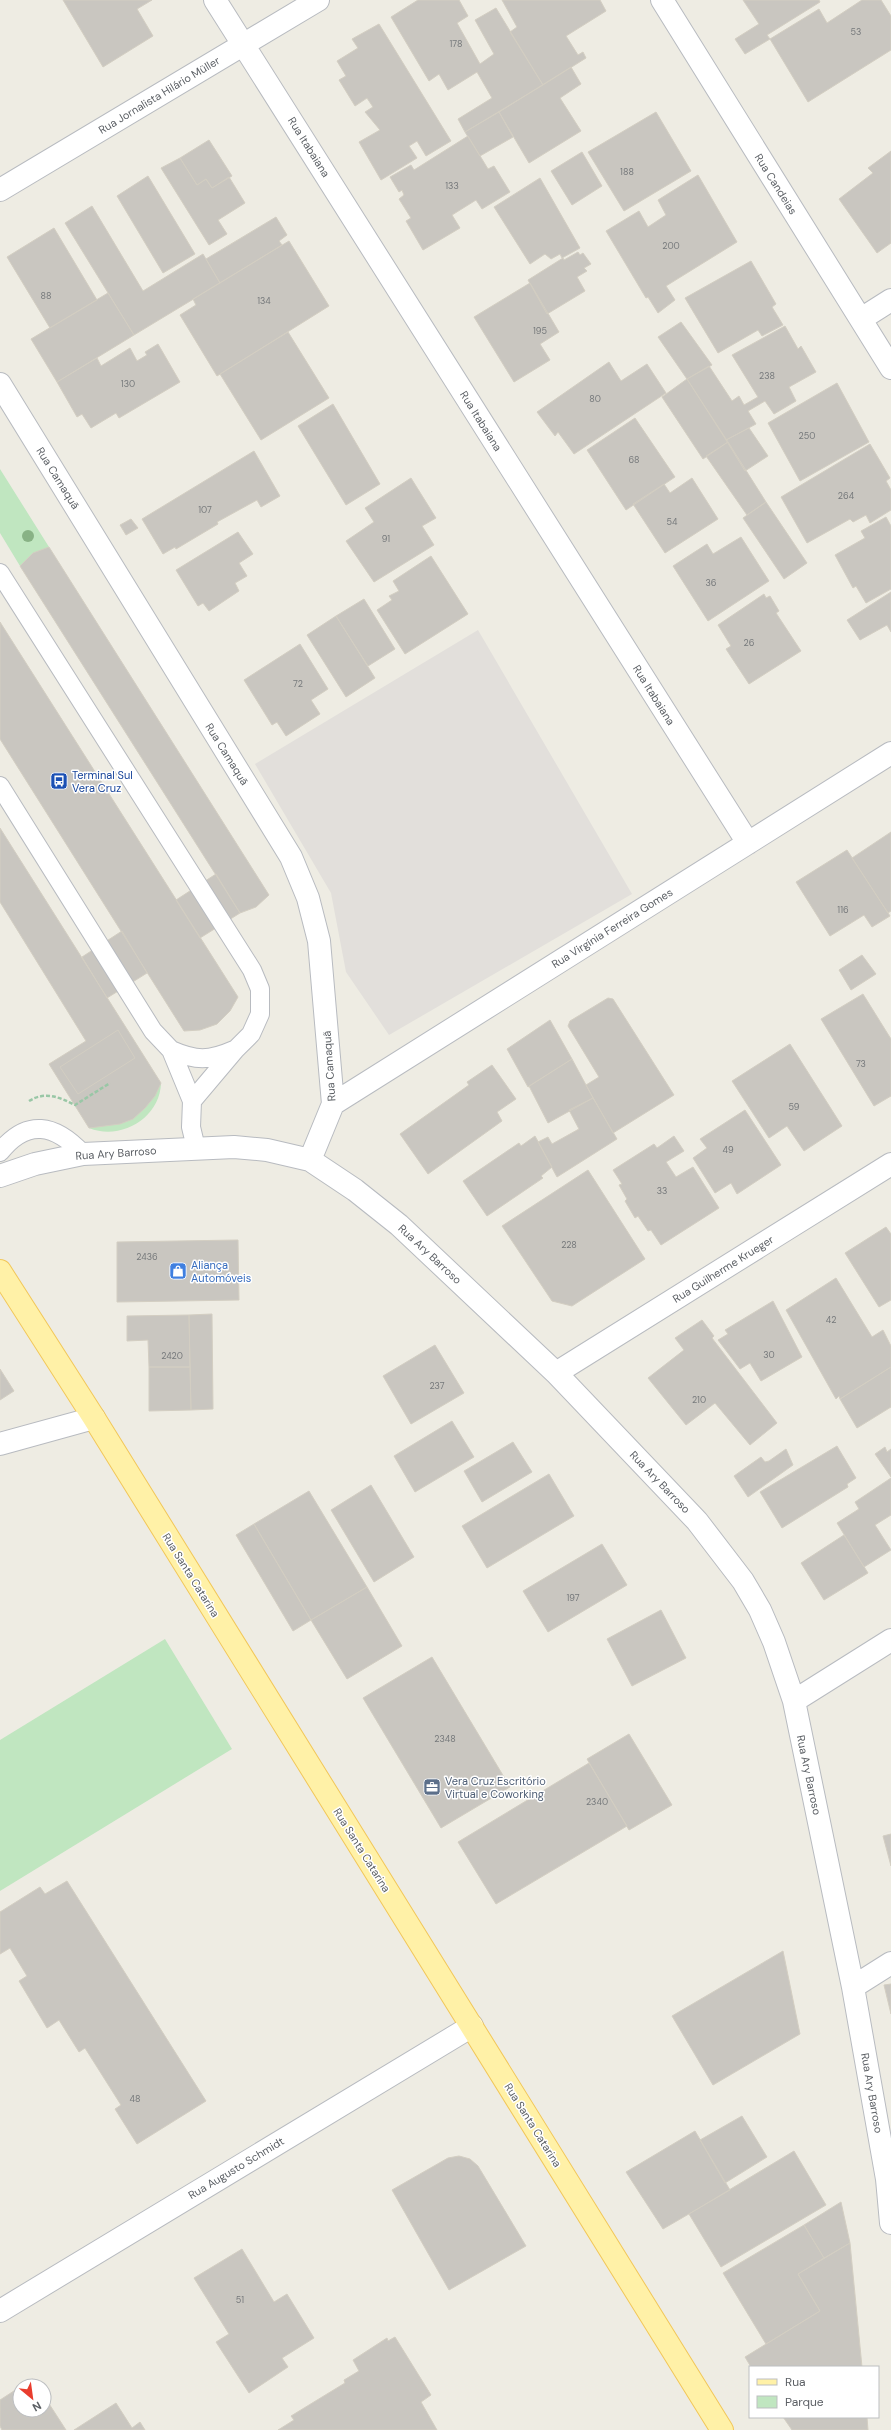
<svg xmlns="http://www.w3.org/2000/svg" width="891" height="2430" font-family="'DM Sans',sans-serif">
  <rect width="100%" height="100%" fill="#eeece3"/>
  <path fill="#e2dfdb" d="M478,630L632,894L389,1035L346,972L331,893L255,764Z"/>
  <path fill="#c0e6c0" d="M0,469L49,547L20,566L0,533Z
    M161,1083C160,1118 121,1141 89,1128Z
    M165,1639L232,1749L0,1891V1740Z"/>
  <path fill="#c9c6c0" stroke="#d3cec2" d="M63,0H152L137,9L153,36L103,67Z
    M418,0H459L468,16L457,23L480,64L494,54L475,20L496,8L543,85L465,132L458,119L492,98L477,72L448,90L439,74L429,81L391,17Z
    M502,0H600L606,11L566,36L578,55L583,52L586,58L543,85L510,32L517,27Z
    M743,0H819L820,2L767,35L770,39L745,54L735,39L759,24Z
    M862,0H881L891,16V50L808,102L770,39L819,9L827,23Z
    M379,24L451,141L426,156L417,141L409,146L417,158L381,180L359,142L380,130L365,112L373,107L367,98L355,106L339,80L346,76L337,61L358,48L352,39Z
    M571,67L581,84L560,98L581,131L529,163L499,112Z
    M499,112L513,137L480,156L465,132Z
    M656,112L691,171L624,211L588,152Z
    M468,136L488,169L494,166L510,192L482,209L476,200L452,215L460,228L423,250L406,221L411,218L399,199L404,195L402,190L399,192L390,177L411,165L414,170Z
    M209,140L232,176L212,188L206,179L197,185L180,158Z
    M891,151V243L877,253L839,199L873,173L868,168Z
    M582,152L602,186L572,205L551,171Z
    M180,158L197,185L206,179L212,188L229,177L245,203L218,220L227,234L209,245L161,168Z
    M698,175L737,242L666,286L675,300L658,313L648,297L646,298L606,231L639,211L648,227L666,215L658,200Z
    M148,176L195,254L163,273L117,196Z
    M540,178L580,248L562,258L560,254L551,259L545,254L530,264L494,207Z
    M92,206L143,291L203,254L220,283L134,335L65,223Z
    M276,217L287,235L279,241L282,245L220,283L206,259Z
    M54,228L97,300L50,328L7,257Z
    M289,241L329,306L217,376L180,315L196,305L193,299Z
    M578,252L580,255L583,253L591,264L584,268L587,271L577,277L585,291L547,314L528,280L563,258L564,260Z
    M751,261L776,304L772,307L783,325L762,336L758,330L718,353L685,298Z
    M530,283L559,332L540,344L550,360L514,382L474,317Z
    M108,293L134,335L57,382L31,339Z
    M681,322L712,365L687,379L658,337Z
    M785,326L798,349L801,346L816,372L789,387L796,401L774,414L765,401L748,411L756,424L726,440L687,379L709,366L732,401L739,396L744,405L758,397L732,355Z
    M288,332L329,398L261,440L220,374Z
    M158,344L180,382L119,418L116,413L91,428L82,414L77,417L57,382L97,358L101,366L130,348L137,361L147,355L145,352Z
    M609,362L621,381L647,364L666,393L574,454L558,432L555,436L537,412Z
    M687,379L728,442L703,459L662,397Z
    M837,383L869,442L800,481L768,423Z
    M333,404L380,484L346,505L298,426Z
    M635,418L675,477L626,510L587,450Z
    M749,428L768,456L745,471L726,440Z
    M728,442L766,502L747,515L706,456Z
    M870,444L890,478L886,481L891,490V510L870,523L866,515L853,522L850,519L807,543L781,497Z
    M254,451L280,496L261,507L257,500L217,522L218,524L176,549L175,547L163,554L142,519Z
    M411,478L436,518L422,526L434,545L374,582L346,541L374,522L365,508Z
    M692,478L718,519L665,553L633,504L664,484L670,493Z
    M766,502L807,563L784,579L743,518Z
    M886,517L891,526V589L866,603L856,586L853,588L835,555L865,538L861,531Z
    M131,519L138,528L126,535L120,525Z
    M238,532L253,554L239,563L247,576L235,583L239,591L209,611L203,603L198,606L176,570Z
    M741,537L769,581L708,621L673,566L707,544L713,554Z
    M49,547L269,895L256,907L240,913L20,566L33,553Z
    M431,556L468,614L405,654L377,610L392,600L389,596L399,591L393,581Z
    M891,592V632L887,625L860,640L847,620Z
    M764,594L766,598L770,596L779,611L776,613L801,651L749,684L726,649L731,646L718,625Z
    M364,599L395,649L368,666L336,616Z
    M336,616L375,678L346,697L307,635Z
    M0,622L238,997L230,1011L217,1024L200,1030L184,1031L0,739Z
    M300,644L328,689L311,700L320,714L286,736L277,722L272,725L244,680Z
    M0,828L161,1083L155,1096L145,1108L133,1119L120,1124L89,1128L49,1064L86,1041L0,902Z
    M891,832V911L888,913L852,858Z
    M847,850L890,916L872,927L864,915L830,936L796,882Z
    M216,874L240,913L200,938L176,900Z
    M122,931L147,973L107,998L82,957Z
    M862,955L876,974L851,990L839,970Z
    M863,994L891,1039V1096L874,1106L821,1019Z
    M608,998L613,999L674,1095L613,1133L586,1085L599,1077L568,1026L570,1021Z
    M550,1020L572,1059L528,1087L507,1049Z
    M118,1030L135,1058L78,1094L60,1067Z
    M790,1044L842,1126L804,1151L787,1126L769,1138L732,1081Z
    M572,1059L593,1098L548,1123L529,1086Z
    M492,1065L516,1099L497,1112L502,1121L428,1174L400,1134L469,1085L467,1082Z
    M593,1098L617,1139L557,1177L538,1142L548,1137L552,1144L579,1129L569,1110Z
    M745,1110L781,1165L737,1194L731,1183L715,1193L693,1158L707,1148L700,1139Z
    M535,1136L552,1167L541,1176L543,1178L487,1216L463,1181L519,1143L521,1146Z
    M674,1136L684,1151L666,1162L676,1177L693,1167L719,1208L661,1245L651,1230L648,1231L638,1216L635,1218L625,1201L627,1199L619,1185L622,1184L613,1170L654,1144L657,1148Z
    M588,1170L645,1259L572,1306L552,1301L502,1226Z
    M886,1227L891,1234V1300L879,1307L845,1253Z
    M238,1240L239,1300L117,1302V1242Z
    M836,1278L872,1337L883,1330L891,1346V1367L840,1399L839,1396L836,1399L786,1310Z
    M773,1301L802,1357L761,1381L750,1363L740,1369L718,1340L728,1334L725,1330Z
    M212,1314L213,1409L191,1410L189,1315Z
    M189,1315L190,1367H149L148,1340L127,1341V1316Z
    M702,1320L714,1336L712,1338L777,1423L750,1445L715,1403L686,1425L648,1378L684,1350L675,1338Z
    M435,1345L464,1393L411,1424L383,1376Z
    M149,1367H190L191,1410L149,1411Z
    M891,1367V1407L857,1428L840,1399Z
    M0,1369L14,1391L0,1400Z
    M452,1421L474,1457L415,1492L394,1456Z
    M513,1442L532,1472L482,1502L464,1471Z
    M837,1446L856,1478L847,1484L848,1487L782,1528L760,1492Z
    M885,1447L887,1452L891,1449V1477L875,1454Z
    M786,1449L793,1465L748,1497L734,1476L761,1457L765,1462L769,1461Z
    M549,1474L574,1516L487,1568L462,1526Z
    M891,1478V1515L875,1525L891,1550L864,1567L837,1523L859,1509L855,1502Z
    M371,1485L414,1557L374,1582L331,1510Z
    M309,1491L367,1587L311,1620L254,1524Z
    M254,1524L311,1620L293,1631L236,1535Z
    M844,1535L868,1573L824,1600L801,1563Z
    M602,1544L627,1585L548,1632L523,1591Z
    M367,1587L402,1646L347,1679L311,1620Z
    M661,1610L686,1658L632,1686L607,1639Z
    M432,1657L510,1787L441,1828L363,1698Z
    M629,1734L672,1805L629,1830L587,1759Z
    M589,1763L627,1826L496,1904L458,1842Z
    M891,1834V1866L883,1836Z
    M67,1881L206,2101L137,2144L115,2109L121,2105L85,2048L79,2052L59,2020L47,2028L19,1981L27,1976L10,1948L0,1954V1912L40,1887L45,1894Z
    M783,1951L800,2034L713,2085L672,2016Z
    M891,1984V2014L884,1985Z
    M742,2116L767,2157L725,2183L700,2140Z
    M695,2131L730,2190L663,2229L626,2172Z
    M794,2151L826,2205L721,2267L689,2214Z
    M459,2156L470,2159L478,2166L526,2246L449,2290L392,2190L448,2158Z
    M841,2202L850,2243L824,2258L804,2225Z
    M804,2225L824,2258L798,2274L820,2311L766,2344L723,2273Z
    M850,2243L862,2367H751L745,2357L820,2311L798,2274Z
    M242,2249L274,2302L287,2294L314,2338L282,2358L288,2367L249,2393L216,2342L229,2334L194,2278Z
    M395,2337L431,2395L421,2402L437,2430H278L294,2420L291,2416L345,2383L344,2380L359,2371L353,2360L387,2338L388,2341Z
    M33,2379L38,2386H21Z
    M20,2387V2410H44V2396L66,2430H2L0,2426V2400Z
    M116,2403L132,2428L140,2422L145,2430H74Z
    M783,2417H867L868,2430H792Z"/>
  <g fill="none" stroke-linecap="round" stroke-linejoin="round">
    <defs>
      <path id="lane" d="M0,573L252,970L260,989V1014L251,1034L235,1050L192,1101
        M0,786L153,1031L171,1050L192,1101L191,1127L196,1148
        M171,1050C196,1061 209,1061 234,1050
        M0,1152C27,1118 55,1124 83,1154"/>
      <path id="street" d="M215,0L748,843
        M662,0L891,368
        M0,190L318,0
        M861,319L891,300
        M0,384L291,857L308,898L319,941L333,1104L310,1160
        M333,1104L891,753
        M0,1176L35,1164L83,1154L234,1147L267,1150L310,1160L355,1190L399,1225L556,1373L697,1521L743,1581L760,1610L774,1642L794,1701L853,1987L887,2179L891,2223
        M556,1373L891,1164
        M0,1444L94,1418
        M794,1701L891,1640
        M853,1987L891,1963
        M0,2311L472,2026"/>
      <path id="primary" d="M0,1271L94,1418L722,2430"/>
    </defs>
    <use href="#lane" stroke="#b8bbc0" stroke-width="20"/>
    <use href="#street" stroke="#b8bbc0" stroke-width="24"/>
    <use href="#primary" stroke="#f2c759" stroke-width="24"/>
    <path stroke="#99c7a6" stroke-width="2.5" stroke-dasharray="4 2" stroke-linecap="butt" d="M29,1101C45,1091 59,1097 75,1105L110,1083"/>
    <use href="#lane" stroke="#fff" stroke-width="18"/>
    <use href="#street" stroke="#fff" stroke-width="22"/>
    <use href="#primary" stroke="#fff1a7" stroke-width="22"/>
  </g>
  <circle fill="#88b285" cx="28" cy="536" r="6"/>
  <defs>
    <symbol id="bus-square" viewBox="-11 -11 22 22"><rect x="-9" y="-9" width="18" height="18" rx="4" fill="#1a4fb4" stroke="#fff"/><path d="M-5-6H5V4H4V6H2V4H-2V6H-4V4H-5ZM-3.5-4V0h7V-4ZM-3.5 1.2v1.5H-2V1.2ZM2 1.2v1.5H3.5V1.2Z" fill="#fff"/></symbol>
    <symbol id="shop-square" viewBox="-11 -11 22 22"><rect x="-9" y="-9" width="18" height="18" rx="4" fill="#3f7fe0" stroke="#fff"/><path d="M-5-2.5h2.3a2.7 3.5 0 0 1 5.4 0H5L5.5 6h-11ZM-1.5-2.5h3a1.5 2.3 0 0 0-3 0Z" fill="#fff"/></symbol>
    <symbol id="office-square" viewBox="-11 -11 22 22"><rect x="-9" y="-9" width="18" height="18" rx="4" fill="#5c6f8a" stroke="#fff"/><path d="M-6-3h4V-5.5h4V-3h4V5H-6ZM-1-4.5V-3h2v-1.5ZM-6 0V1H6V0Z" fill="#fff"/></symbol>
  </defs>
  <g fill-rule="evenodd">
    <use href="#bus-square" x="49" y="771" width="20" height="20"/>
    <use href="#shop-square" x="168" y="1261" width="20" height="20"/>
    <use href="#office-square" x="422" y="1777" width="20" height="20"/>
  </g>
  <g text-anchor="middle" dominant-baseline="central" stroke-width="3" stroke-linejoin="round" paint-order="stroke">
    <g font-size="9" fill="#76797b">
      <text x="856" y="32">53</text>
      <text x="456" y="44">178</text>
      <text x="627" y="172">188</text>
      <text x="452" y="186">133</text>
      <text x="671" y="246">200</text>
      <text x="46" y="296">88</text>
      <text x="264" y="301">134</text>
      <text x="540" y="331">195</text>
      <text x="767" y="376">238</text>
      <text x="128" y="384">130</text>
      <text x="595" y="399">80</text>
      <text x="807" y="436">250</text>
      <text x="634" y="460">68</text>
      <text x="846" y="496">264</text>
      <text x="205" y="510">107</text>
      <text x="672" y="522">54</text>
      <text x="386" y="539">91</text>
      <text x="711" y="583">36</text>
      <text x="749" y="643">26</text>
      <text x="298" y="684">72</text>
      <text x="843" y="910">116</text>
      <text x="861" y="1064">73</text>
      <text x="794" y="1107">59</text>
      <text x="728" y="1150">49</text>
      <text x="662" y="1191">33</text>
      <text x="569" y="1245">228</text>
      <text x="147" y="1257">2436</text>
      <text x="831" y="1320">42</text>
      <text x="769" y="1355">30</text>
      <text x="172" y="1356">2420</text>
      <text x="437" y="1386">237</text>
      <text x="699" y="1400">210</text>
      <text x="573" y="1598">197</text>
      <text x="445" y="1739">2348</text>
      <text x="597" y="1802">2340</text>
      <text x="135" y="2099">48</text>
      <text x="240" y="2300">51</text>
    </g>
    <g font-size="11" fill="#5b5f64" stroke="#fff">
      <text transform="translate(159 95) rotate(-31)">Rua Jornalista Hilário Müller</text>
      <text transform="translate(309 147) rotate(58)">Rua Itabaiana</text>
      <text transform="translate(776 184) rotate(58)">Rua Candeias</text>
      <text transform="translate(481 421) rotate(58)">Rua Itabaiana</text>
      <text transform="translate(58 478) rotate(58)">Rua Camaquã</text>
      <text transform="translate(654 695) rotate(58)">Rua Itabaiana</text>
      <text transform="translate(227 754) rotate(58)">Rua Camaquã</text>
      <text transform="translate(612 928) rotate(-32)">Rua Virgínia Ferreira Gomes</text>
      <text transform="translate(329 1066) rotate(-94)">Rua Camaquã</text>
      <text transform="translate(116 1153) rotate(-4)">Rua Ary Barroso</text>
      <text transform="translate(430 1254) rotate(43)">Rua Ary Barroso</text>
      <text transform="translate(723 1269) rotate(-32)">Rua Guilherme Krueger</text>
      <text transform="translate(660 1482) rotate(46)">Rua Ary Barroso</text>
      <text transform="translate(191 1575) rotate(58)">Rua Santa Catarina</text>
      <text transform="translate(809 1775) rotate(78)">Rua Ary Barroso</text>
      <text transform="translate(362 1850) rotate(58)">Rua Santa Catarina</text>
      <text transform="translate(872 2093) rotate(80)">Rua Ary Barroso</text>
      <text transform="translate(533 2125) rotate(58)">Rua Santa Catarina</text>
      <text transform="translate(236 2168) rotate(-31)">Rua Augusto Schmidt</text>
    </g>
    <g font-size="11" fill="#164399" stroke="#fff" text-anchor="start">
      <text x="72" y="775">Terminal Sul<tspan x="72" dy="13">Vera Cruz</tspan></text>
    </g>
    <g font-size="11" fill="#366cbe" stroke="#fff" text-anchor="start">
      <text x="191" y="1265">Aliança<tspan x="191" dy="13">Automóveis</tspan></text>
    </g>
    <g font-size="11" fill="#4e5e75" stroke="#fff" text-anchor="start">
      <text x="445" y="1781">Vera Cruz Escritório<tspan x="445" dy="13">Virtual e Coworking</tspan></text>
    </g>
  </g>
  <rect x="749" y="2366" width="130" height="52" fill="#ffffff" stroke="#bdbfc1"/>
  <rect x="757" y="2379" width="20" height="6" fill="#fff1a7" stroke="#bdbfc1"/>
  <text x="785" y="2386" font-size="12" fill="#5b5f64">Rua</text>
  <rect x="757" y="2396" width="20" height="12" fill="#c0e6c0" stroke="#bdbfc1"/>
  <text x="785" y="2406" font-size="12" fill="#5b5f64">Parque</text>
  <g transform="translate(32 2398) rotate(151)"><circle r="19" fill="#ffffff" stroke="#bdbfc1"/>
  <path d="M0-3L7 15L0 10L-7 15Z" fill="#e93d2e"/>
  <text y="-6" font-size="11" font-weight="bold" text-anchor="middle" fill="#5b5f64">N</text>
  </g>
</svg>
